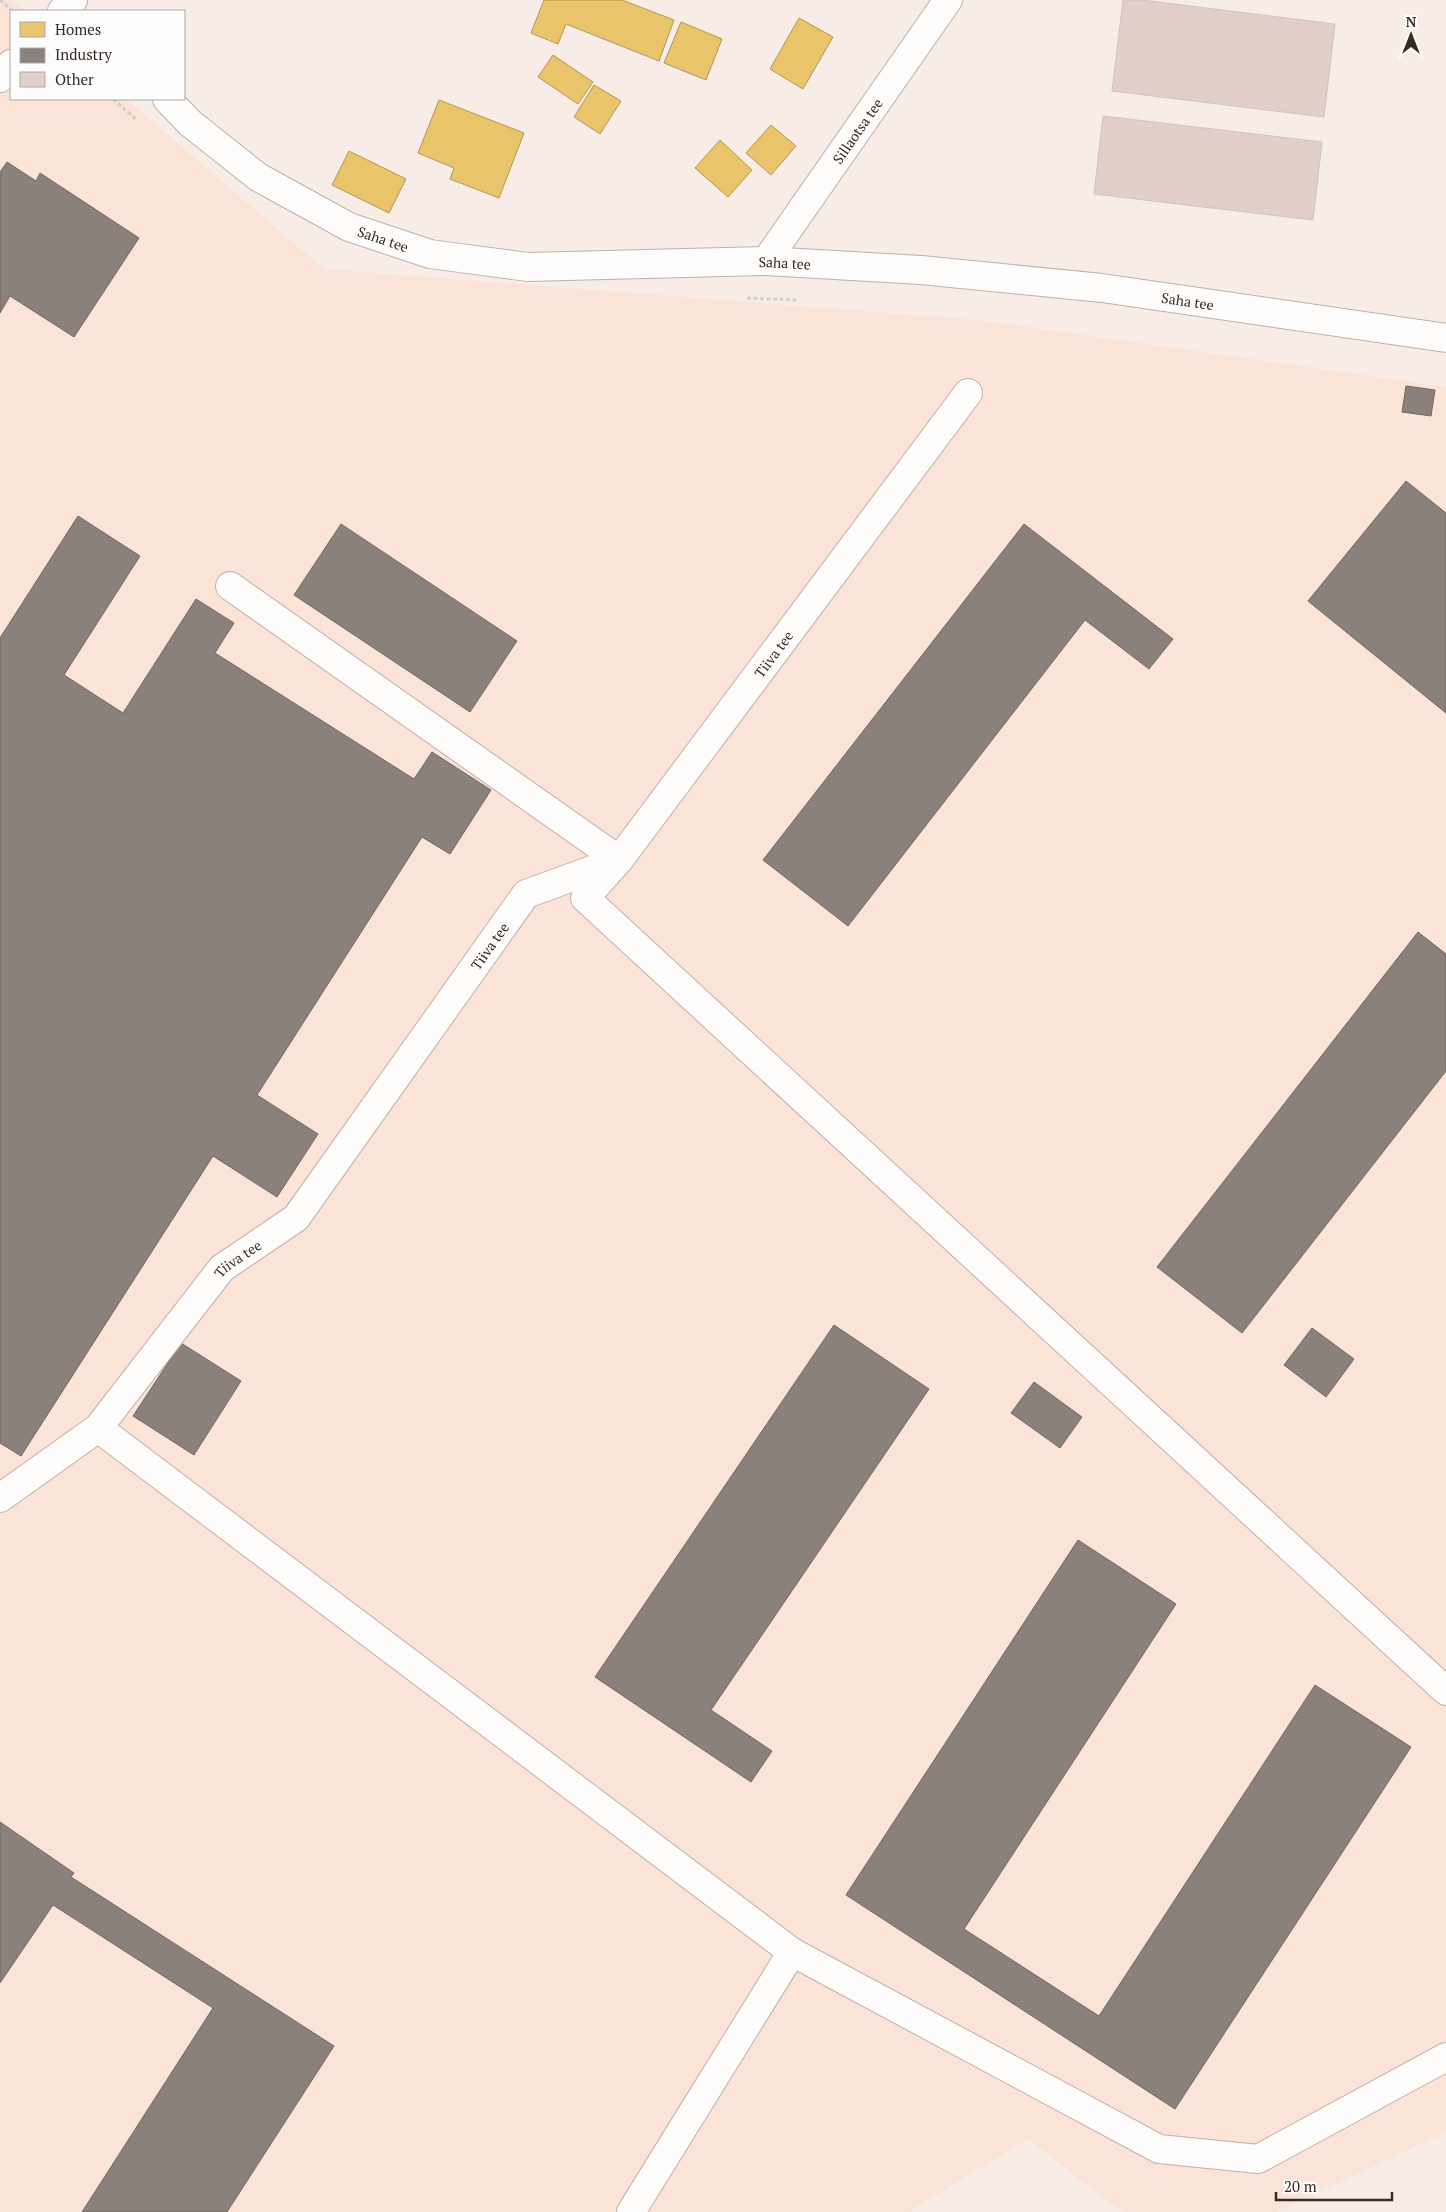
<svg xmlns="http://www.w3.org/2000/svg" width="1446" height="2212" font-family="'PT Serif',serif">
  <rect width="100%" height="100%" fill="#f7ece6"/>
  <path fill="#fbe4d7" d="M0,0H11L24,11H11V99H126L324,269L978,320L1446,387V2132L1277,2212H1122L1028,2139L908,2212H0Z"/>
  <path fill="#e9c46a" stroke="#b49655" d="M544,0H622L674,20L659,61L566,24L558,44L531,33Z
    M799,18L833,37L803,89L770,69Z
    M681,22L722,39L706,80L664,63Z
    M553,55L593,82L578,104L538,77Z
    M594,85L621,101L600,134L574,117Z
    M439,100L524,133L499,198L450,179L454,168L418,153Z
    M771,125L796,146L771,175L746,153Z
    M720,140L752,170L728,197L695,168Z
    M349,151L406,179L389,213L332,185Z"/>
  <path fill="#8a817c" stroke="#716762" d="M7,162L36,181L40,173L139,238L74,337L10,296L0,313V172Z
    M1406,386L1435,390L1431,416L1402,412Z
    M1406,481L1446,513V713L1308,601Z
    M78,516L140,556L64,675L123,713L196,599L234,623L215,653L414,779L432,752L491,790L450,854L422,837L257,1095L318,1134L277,1197L213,1156L21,1456L0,1443V638Z
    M341,524L517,641L470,712L294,595Z
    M1024,524L1173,639L1149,669L1085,620L848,926L763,860Z
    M1418,932L1446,954V1071L1242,1333L1157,1267Z
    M834,1325L929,1389L711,1710L772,1751L751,1782L595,1677Z
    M1312,1328L1354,1359L1326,1397L1284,1365Z
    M181,1343L241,1381L194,1455L133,1416Z
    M1034,1382L1082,1417L1060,1448L1011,1413Z
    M1078,1540L1176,1604L964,1929L1099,2016L1315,1685L1411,1747L1175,2109L846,1895Z
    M0,1822L74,1873L71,1877L334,2046L227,2212H82L213,2008L53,1905L0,1983Z"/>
  <path fill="#e3cfca" stroke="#cfc3bf" d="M1123,0H1142L1335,24L1324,117L1112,91Z
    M1103,116L1322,142L1313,220L1094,194Z"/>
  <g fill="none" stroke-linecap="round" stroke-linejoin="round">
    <defs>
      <g id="minor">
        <path d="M62,11L73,0"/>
        <path d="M0,78L11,64"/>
        <path id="s1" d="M167,99L190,123L258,177L349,227L430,254L528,267L766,261L921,270L1102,288L1446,338"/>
        <path id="s2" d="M766,261L948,0"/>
        <path d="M230,586L619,860L585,898L1446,1691"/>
        <path d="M98,1428L792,1952L1159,2149L1258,2159L1446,2057"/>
        <path id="s3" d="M0,1498L98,1428L222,1268L296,1218L526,894L619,860L968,393"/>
        <path d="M631,2212L792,1952"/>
      </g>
    </defs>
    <use href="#minor" stroke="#bcb1ab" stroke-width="30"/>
    <path stroke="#d2cfcc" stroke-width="3" stroke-dasharray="4 2.5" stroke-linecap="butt" d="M0,0L13,11
      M113,99L137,120
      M747,298L798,300"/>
    <use href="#minor" stroke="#fefcfb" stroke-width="28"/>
  </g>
  <g text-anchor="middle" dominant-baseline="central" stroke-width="5" stroke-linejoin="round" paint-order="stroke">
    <g font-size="14" fill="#372b24" stroke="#fcfcfc">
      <text stroke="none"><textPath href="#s2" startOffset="159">Sillaotsa tee</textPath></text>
      <text stroke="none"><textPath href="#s1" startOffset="260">Saha tee</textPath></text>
      <text stroke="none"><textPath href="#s1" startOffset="665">Saha tee</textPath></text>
      <text stroke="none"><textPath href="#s1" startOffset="1070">Saha tee</textPath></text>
      <text stroke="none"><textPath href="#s3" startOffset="1166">Tiiva tee</textPath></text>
      <text stroke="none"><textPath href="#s3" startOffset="746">Tiiva tee</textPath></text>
      <text stroke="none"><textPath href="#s3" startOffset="341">Tiiva tee</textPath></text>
    </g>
  </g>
  <rect x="10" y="10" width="175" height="90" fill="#fcfcfc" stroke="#ada8a6"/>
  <rect x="20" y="22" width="25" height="15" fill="#e9c46a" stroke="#ada8a6"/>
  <text x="55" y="35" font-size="15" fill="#372b24">Homes</text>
  <rect x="20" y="48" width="25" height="15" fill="#8a817c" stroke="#ada8a6"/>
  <text x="55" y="60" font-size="15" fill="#372b24">Industry</text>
  <rect x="20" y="72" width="25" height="15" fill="#e3cfca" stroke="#ada8a6"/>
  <text x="55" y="85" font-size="15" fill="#372b24">Other</text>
  <g transform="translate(1411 35)" stroke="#fcfcfc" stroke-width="4" paint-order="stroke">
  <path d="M0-4L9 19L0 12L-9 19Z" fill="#372b24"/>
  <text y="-8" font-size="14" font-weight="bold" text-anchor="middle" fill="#372b24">N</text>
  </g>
  <path d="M1276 2192v8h116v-8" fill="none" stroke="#372b24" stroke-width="2.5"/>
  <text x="1284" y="2192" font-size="15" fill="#372b24" stroke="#fcfcfc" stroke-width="4" paint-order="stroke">20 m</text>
</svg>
